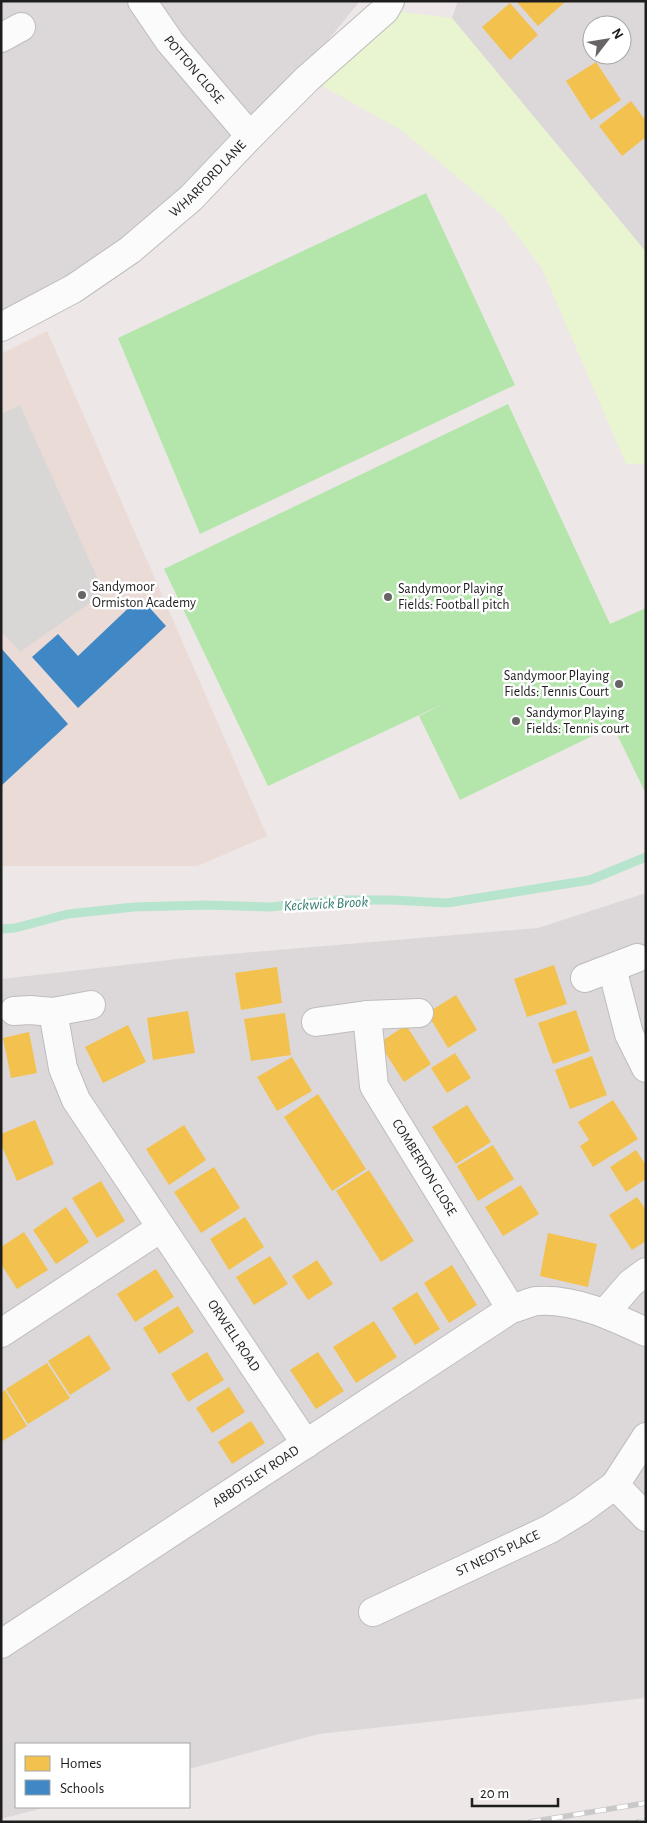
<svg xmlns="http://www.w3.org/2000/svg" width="647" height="1823" font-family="'Alegreya Sans',sans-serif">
  <rect width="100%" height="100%" fill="#ede7e7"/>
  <path fill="#dcd8d9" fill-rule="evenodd" d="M1,1H360L250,136L191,198L1,327Z
    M458,1H646V252L452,18ZM592,25H622V55H592Z
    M646,893V1698L319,1734L189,1769V1744H16V1807H46L1,1819V979L195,957L538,928Z"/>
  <path fill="#eadbd6" d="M47,331L267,836L197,866H1V354Z"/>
  <path fill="#e9f4d0" d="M385,10L452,18L646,252V464H626L542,269L501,214L401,130L308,78Z"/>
  <path fill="#b4e6ac" d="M426,193L515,385L200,534L118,338Z
    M508,404L610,624L646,608V794L613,726L460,800L419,716L447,702L268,786L164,569Z"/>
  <path fill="#d9d6d6" d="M20,405L104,593L20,652L1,631V414Z"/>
  <path fill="#f2c14e" d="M516,1H566L538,26Z
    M510,3L538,35L510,60L482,27Z
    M596,62L621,100L591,120L566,81Z
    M631,101L646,121V137L622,156L599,126Z
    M554,965L567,1004L527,1017L514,979Z
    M277,967L282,1003L241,1010L235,973Z
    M456,995L477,1030L448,1048L427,1013Z
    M576,1010L590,1051L553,1064L538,1023Z
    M188,1011L195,1053L153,1060L147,1018Z
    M285,1013L291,1055L251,1061L244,1019Z
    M128,1025L146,1062L103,1083L85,1047Z
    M406,1025L431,1064L404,1082L379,1043Z
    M29,1032L37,1073L11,1078L3,1038Z
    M455,1053L471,1078L447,1093L431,1068Z
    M592,1056L607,1095L570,1109L555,1070Z
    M292,1057L312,1091L277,1111L257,1077Z
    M318,1094L366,1169L332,1191L284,1117Z
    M613,1100L638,1139L593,1167L580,1146L589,1140L578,1122Z
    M467,1105L491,1142L456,1164L432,1127Z
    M35,1120L54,1164L17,1181L1,1144V1134Z
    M184,1125L206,1160L169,1185L146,1149Z
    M493,1145L514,1179L478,1201L457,1166Z
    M636,1150L646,1165V1179L626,1192L610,1167Z
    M214,1167L240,1208L201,1233L174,1192Z
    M369,1170L414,1241L381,1262L336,1191Z
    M101,1181L125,1221L97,1238L72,1198Z
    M521,1185L539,1214L503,1236L485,1207Z
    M637,1197L646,1210V1241L632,1250L609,1215Z
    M66,1207L89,1242L56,1264L33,1230Z
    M245,1217L264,1247L229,1270L210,1239Z
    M24,1232L48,1270L17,1289L1,1264V1247Z
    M548,1233L597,1244L588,1287L540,1276Z
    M270,1256L288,1284L254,1305L236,1277Z
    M317,1260L333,1284L308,1300L292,1276Z
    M452,1265L477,1305L449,1323L424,1283Z
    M156,1269L174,1297L135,1322L117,1294Z
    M417,1292L440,1329L415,1345L392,1308Z
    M178,1306L194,1332L159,1354L143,1328Z
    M374,1321L397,1357L356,1383L333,1347Z
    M89,1335L111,1369L70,1395L48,1361Z
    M207,1352L224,1380L188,1402L171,1374Z
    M318,1352L344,1391L316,1409L290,1370Z
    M47,1363L70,1398L28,1424L6,1389Z
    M229,1387L245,1412L212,1433L196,1408Z
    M5,1390L27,1426L1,1442V1393Z
    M251,1421L265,1443L232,1464L218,1442Z"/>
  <path fill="#3f88c5" d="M140,597L166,626L78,708L32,657L58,634L78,656Z
    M1,648L68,724L1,786Z"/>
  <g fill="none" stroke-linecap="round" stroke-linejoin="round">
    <path stroke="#b7e4cd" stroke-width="9" d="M1,929L15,928L68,914L134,907L206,905L270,907L336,900H392L447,903L590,880L646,857"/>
    <defs>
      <g id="minor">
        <path id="s1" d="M142,1L170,42L250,136"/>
        <path d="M1,38L21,27"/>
        <path id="s2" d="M1,327L73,289L130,250L191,198L250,136L308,78L385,10L390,1"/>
        <path d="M612,968L629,1034L646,1068"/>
        <path d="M585,978L637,958"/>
        <path d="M14,1011L30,1010L53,1012L91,1005"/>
        <path id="s3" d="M53,1012L63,1068L76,1100L306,1444"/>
        <path id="s4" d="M419,1013L367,1015L374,1086L511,1309"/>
        <path d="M316,1022L367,1015"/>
        <path d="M605,1313L631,1283L646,1272"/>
        <path d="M1,1333L161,1228"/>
        <path d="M615,1485L646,1517"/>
        <path id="s5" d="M373,1612L550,1529L581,1510L615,1485L646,1437"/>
        <path id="s6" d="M1,1644L511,1309C520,1307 529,1302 537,1301C574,1298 614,1317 646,1332"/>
      </g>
    </defs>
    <use href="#minor" stroke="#bebcbc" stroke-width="30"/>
    <use href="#minor" stroke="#fcfbfb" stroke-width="28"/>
    <defs>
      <path id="rail" d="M530,1822L646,1803
        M638,1822L646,1821"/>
    </defs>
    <use href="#rail" stroke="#cac9c9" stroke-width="5.5"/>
    <use href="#rail" stroke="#fff" stroke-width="4" stroke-dasharray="11" stroke-linecap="butt"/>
  </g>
  <g fill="#666464" stroke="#fff" stroke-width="2">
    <circle cx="82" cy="595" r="5"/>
    <circle cx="388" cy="597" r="5"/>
    <circle cx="619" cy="684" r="5"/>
    <circle cx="516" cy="721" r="5"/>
  </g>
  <g text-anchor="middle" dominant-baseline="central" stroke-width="5" stroke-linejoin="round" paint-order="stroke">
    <g font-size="14" fill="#1e1e1e" stroke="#fff">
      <text stroke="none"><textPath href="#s1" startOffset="86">POTTON CLOSE</textPath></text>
      <text stroke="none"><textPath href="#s2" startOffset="256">WHARFORD LANE</textPath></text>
      <text stroke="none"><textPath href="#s4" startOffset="219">COMBERTON CLOSE</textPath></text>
      <text stroke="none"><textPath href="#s3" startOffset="375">ORWELL ROAD</textPath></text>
      <text stroke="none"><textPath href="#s6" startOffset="305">ABBOTSLEY ROAD</textPath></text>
      <text stroke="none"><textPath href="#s5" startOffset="138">ST NEOTS PLACE</textPath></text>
    </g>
    <g font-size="14" fill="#1e1e1e" stroke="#fff" text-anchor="start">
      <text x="92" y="587">Sandymoor<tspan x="92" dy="16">Ormiston Academy</tspan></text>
      <text x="398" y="589">Sandymoor Playing<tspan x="398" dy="16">Fields: Football pitch</tspan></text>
      <text x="609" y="676" text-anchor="end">Sandymoor Playing<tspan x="609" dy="16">Fields: Tennis Court</tspan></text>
      <text x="526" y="713">Sandymor Playing<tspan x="526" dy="16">Fields: Tennis court</tspan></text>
    </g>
    <g font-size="15" font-style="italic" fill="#317c6d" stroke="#fff">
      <text transform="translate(326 904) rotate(-3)">Keckwick Brook</text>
    </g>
  </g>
  <rect width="647" height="1823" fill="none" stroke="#1e1e1e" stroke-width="5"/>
  <rect x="15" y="1743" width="175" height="65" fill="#ffffff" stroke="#a5a5a5"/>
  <rect x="25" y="1756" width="25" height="15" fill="#f2c14e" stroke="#a5a5a5"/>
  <text x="60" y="1768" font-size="15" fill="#1e1e1e">Homes</text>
  <rect x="25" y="1780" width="25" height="15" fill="#3f88c5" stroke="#a5a5a5"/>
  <text x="60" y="1793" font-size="15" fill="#1e1e1e">Schools</text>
  <g transform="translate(607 40) rotate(59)"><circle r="24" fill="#ffffff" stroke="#a5a5a5"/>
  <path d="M0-4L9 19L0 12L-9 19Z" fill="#666464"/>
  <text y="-8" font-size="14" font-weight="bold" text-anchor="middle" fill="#1e1e1e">N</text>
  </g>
  <path d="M472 1798v8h86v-8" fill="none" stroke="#1e1e1e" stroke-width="2.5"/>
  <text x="480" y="1798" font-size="15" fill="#1e1e1e" stroke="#ffffff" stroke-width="4" paint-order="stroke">20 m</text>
</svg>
